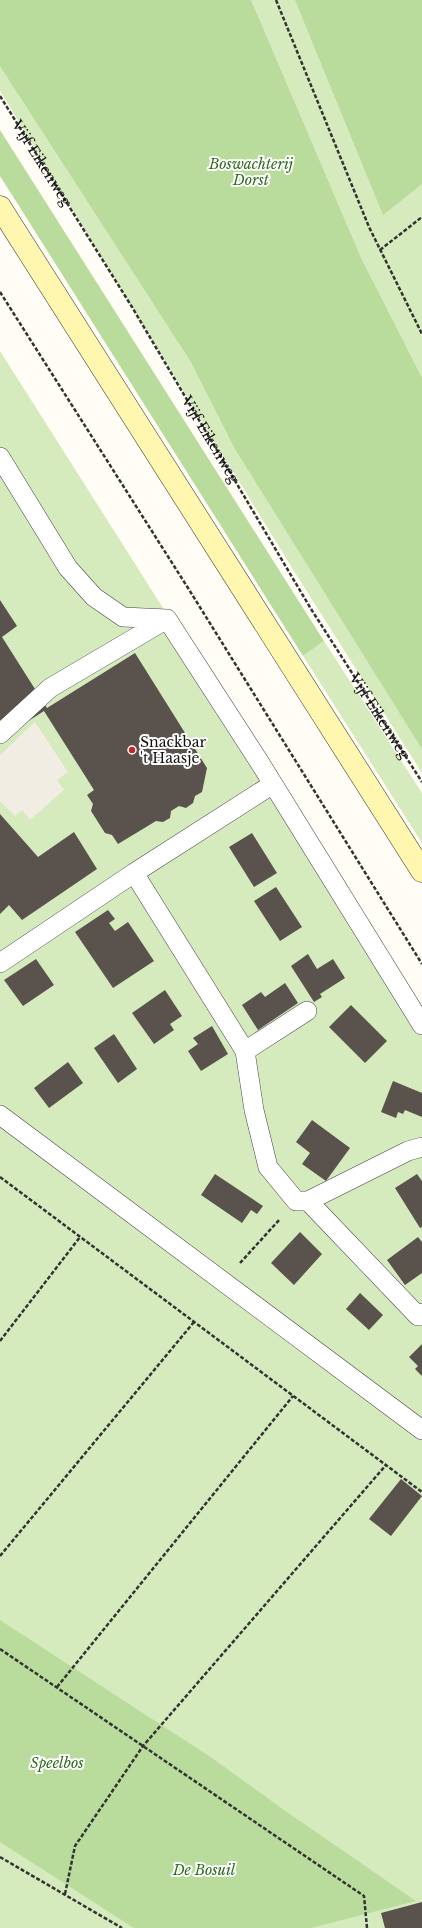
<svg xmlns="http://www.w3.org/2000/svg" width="422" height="1928" font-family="'Libre Baskerville',serif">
  <rect width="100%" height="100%" fill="#fffdf5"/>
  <path fill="#d5ebbd" d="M0,0H422V773L297,576L0,91Z
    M0,351L422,1016V1928H0Z
    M324,641L422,793V843L303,656Z"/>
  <path fill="#b9dc9c" d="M0,0H251L361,258L422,378V749L235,449L191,362L0,66Z
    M295,0H422V184L383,215Z
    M0,130L324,641L303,656L0,176Z
    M0,1620L212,1758L284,1810L416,1901L311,1928H134L0,1842Z"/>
  <path fill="#f1ede2" d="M35,722L68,772L57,780L64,790L30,820L22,810L15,816L0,801V755Z"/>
  <path fill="#5a524d" d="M0,600L17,626L2,637L47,708L135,653L207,768L202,792L195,796L193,803L186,808L179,806L171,811L170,818L163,822L156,821L118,844L112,835L105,833L91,811L93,804L87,795L94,790L44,711L8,734L0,720Z
    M0,814L38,857L74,832L97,869L22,920L9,905L0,914Z
    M252,833L277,873L254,887L229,847Z
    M276,887L302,927L280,941L254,901Z
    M108,910L115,919L109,923L115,931L128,922L154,961L113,988L75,932Z
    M308,954L317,969L333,959L345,978L320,994L322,997L314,1002L291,966Z
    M36,959L54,985L23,1006L4,980Z
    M285,983L298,1003L258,1030L242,1005L261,992L265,997Z
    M165,990L182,1016L170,1024L174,1030L154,1044L132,1013Z
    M351,1005L387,1041L365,1063L329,1027Z
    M212,1026L228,1054L201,1071L188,1051L198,1044L193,1038Z
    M114,1034L137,1069L118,1083L94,1048Z
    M68,1062L83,1083L49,1108L34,1088Z
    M393,1081L422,1093V1117L405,1110L403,1114L398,1112L396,1118L381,1112Z
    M312,1120L350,1148L326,1181L302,1164L310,1153L296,1142Z
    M215,1174L263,1206L257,1214L251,1210L242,1223L201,1195Z
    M417,1174L422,1181V1227L420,1228L395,1188Z
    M300,1232L322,1254L294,1285L271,1263Z
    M418,1237L422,1242V1273L405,1285L387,1260Z
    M360,1293L383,1315L369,1330L346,1309Z
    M422,1344V1376L415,1369L418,1366L409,1357Z
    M401,1479L422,1496L391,1536L369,1519Z
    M422,1902V1928H385L381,1913Z"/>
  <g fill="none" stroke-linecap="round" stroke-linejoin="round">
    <defs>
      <path id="lane" d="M0,457L68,568L94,597L123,617L167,619L260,763L422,1025
        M0,734L50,688L167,619
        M134,873L273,784
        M0,963L134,873L245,1051L254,1110L268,1167L296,1201H308L408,1151L422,1147
        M245,1051L307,1011
        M0,1115L422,1430
        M308,1201L418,1316L422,1313"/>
      <path id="secondary" d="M0,207L422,871"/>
    </defs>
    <use href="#lane" stroke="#444" stroke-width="20"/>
    <use href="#secondary" stroke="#333" stroke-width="23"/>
    <g stroke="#333" stroke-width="2.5" stroke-dasharray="4 2" stroke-linecap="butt">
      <path d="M276,0L369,227L422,334"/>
      <path id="s1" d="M0,96L132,307L311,609L422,782"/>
      <path d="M380,250L422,217"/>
      <path d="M0,292L188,588L422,964"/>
      <path d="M0,1177L422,1492"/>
      <path d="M240,1263L280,1219"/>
      <path d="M0,1341L80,1237"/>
      <path d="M0,1556L194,1322"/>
      <path d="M0,1649L364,1896L367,1928"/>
      <path d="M57,1687L293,1396"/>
      <path d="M0,1857L122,1928"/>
      <path d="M65,1894L75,1846L143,1746L386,1465"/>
    </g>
    <use href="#lane" stroke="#fff" stroke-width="19"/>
    <use href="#secondary" stroke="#fff6b0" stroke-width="22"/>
  </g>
  <circle fill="#c4262e" stroke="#fff" stroke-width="1.5" cx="132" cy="750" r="4"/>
  <g text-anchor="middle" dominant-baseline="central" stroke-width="4" stroke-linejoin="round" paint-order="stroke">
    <g font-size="14" fill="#111" stroke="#fff">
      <text stroke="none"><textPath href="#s1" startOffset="79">Vijf Eikenweg</textPath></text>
      <text stroke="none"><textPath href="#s1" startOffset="403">Vijf Eikenweg</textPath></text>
      <text stroke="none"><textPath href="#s1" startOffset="727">Vijf Eikenweg</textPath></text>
    </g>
    <g font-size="14" font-style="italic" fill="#2f6b1f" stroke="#fff">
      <text x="251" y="164">Boswachterij<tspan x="251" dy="16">Dorst</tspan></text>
      <text x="57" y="1763">Speelbos</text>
      <text x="204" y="1870">De Bosuil</text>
    </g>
    <g font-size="14" fill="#111" stroke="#fff" text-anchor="start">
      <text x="140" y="742">Snackbar<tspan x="140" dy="16">'t Haasje</tspan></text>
    </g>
  </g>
</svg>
